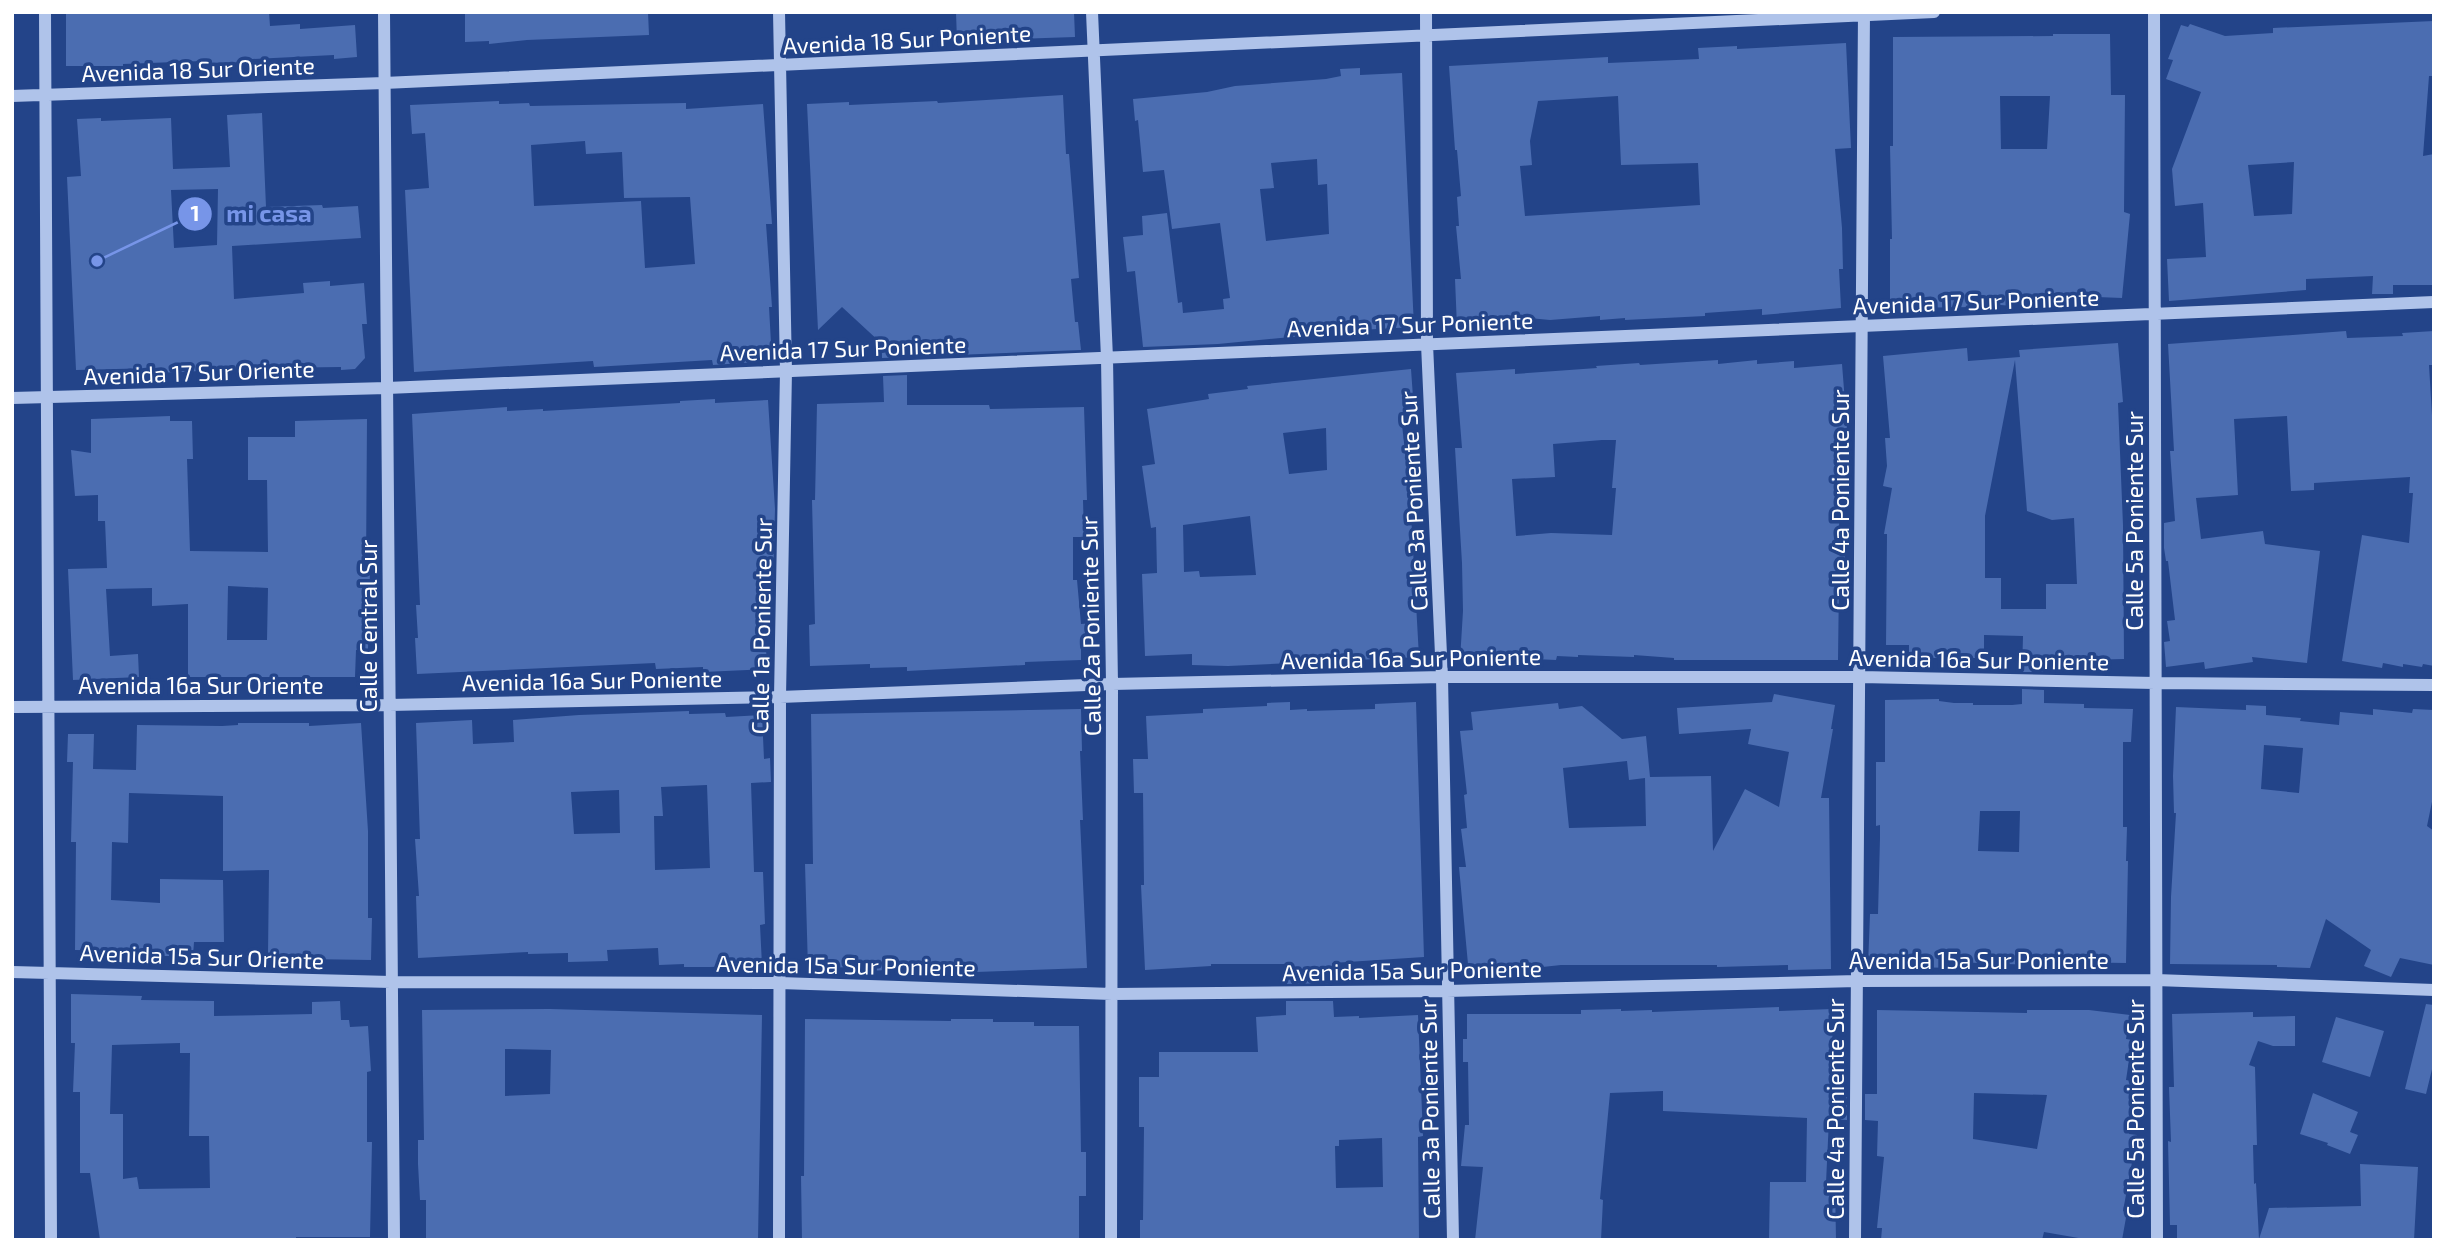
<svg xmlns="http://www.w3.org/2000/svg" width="2446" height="1252" font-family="'Exo 2',sans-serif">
  <rect width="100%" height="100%" fill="#234489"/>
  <path fill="#4b6db1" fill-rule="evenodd" d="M66,12H269L270,26L300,24V29L355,25L357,57L334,59V55L252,59V62L202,63V61L123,64V66H66Z
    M465,12H648L649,35L527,40L489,44V41L465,42Z
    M956,12H1074L1075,37L957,41Z
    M2434,21V76H2429L2423,156L2434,154V285H2393V294H2372L2373,276L2306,279V290L2169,301L2167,259L2206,257L2203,203L2175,206L2172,169L2201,92L2166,79L2173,60L2168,59L2181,25L2188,27L2190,24L2225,36L2273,33V28ZM2294,162L2292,214L2254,216L2248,165Z
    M2053,34H2110L2111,95H2125L2124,212L2130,214L2122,298L2072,296L2071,304L2013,299V306L1976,303V307L1890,308V239H1892L1890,146H1893V37L2053,36ZM2000,96H2050L2047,149H2001Z
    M1846,43L1851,148L1835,149L1842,228L1843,269H1839L1841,308L1762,315V309L1705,313V316L1625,320V318L1600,320V316L1550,320L1518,317L1483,319L1481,326L1457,327L1455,279H1461L1456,226H1459L1457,197L1461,196L1457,150H1455L1449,66L1608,57V63L1699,59L1698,48L1737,46V49ZM1618,96L1621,165L1698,163L1700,205L1525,216L1520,166L1532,165L1530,141L1538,101Z
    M1360,68V75L1402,73L1414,327L1323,332V334L1218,344L1143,347L1135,271L1127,272L1123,237L1143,235L1142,216L1167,213L1178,303L1182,302L1183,313L1224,309L1223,299L1230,298L1220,223L1172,229L1164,170L1143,172L1138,120L1135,121L1133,99L1207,92L1235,86L1326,79L1341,76L1340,69ZM1317,159L1318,185L1327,184L1329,234L1266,241L1260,189L1274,188L1271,163Z
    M1063,95L1066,154H1069L1079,278L1071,279L1075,322H1078L1081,350L882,358L881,343L842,307L818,330L807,104L849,102V105L937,101L938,103Z
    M499,101V104L529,103L530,106L686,103V109L763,104L772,224H766L772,307H769L772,361L713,365L712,360L594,367L593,361L414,372L405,190L429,188L425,133L412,134L410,105ZM585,141L586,154L622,152L624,198L690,197L695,264L645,268L641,201L534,206L531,145Z
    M262,113L266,207L322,205L323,208L358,206L361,238L232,246L234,299L304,293L303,283L330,281V286L364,283L367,324H362L365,358L355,369L341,370V367L267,368L156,373V368L76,370L67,177L81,176L77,119L101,118V121L171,118L173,169L230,167L227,115ZM218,189L217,245L174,248L171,190Z
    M2346,331L2347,338L2403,336L2402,333L2434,331V365H2429L2434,449V666L2423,664L2422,667L2403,664V667L2383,663L2382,668L2342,661L2362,535L2409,543L2413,493H2409L2410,477L2314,483V490L2291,491L2287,416L2234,419L2238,495L2196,498L2201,539L2263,531L2265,544L2320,551L2307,663L2252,657L2253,662L2205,669L2204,662L2166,667L2164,642L2170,641L2167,621L2175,620L2168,561H2166L2164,548V523L2175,521L2170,451H2174L2168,344Z
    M2118,343L2123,402L2118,403L2123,525L2124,659L2044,661V672H2022L2023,636L1984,635V658H1909V645H1886L1887,534H1884L1892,488L1883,486L1887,466L1885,438H1890L1883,356L1967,348L1968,361L2020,357L2019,350ZM2015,360L2027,511L2052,520L2074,518L2077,584H2046V609H2001V578H1985V516Z
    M1718,360V364L1757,360V364L1794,361V368L1842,364L1848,440L1846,441L1839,526H1843L1840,555H1845L1843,581H1839L1838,660H1674V658L1634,655V657L1578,655V657L1557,656L1556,660L1496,657V663L1460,660L1463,611L1462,563L1455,448H1462L1456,373L1515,369V374L1597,368L1596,366L1639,363L1640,365ZM1602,440H1616L1612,488H1616L1612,535L1551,533L1516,536L1512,479L1555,477L1553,444Z
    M1411,369L1413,397H1406L1408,415L1401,416L1406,460H1414L1416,514H1411L1419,657L1228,666L1192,665V654L1145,656L1142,574L1157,573L1156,527L1151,528L1142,466L1155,464L1147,409L1209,399L1208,394L1248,389L1247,386ZM1326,428L1327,470L1289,474L1283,433ZM1250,516L1256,575L1200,577L1199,571L1184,572L1183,525Z
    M907,375V405H989L990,409L1084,407L1087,500H1083L1084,537H1073V580H1077L1081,624L1095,623V648H1081V660L1025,662V665L907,671V667L870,668V664L810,666L809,625L815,624L812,500H815L817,404L884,402L883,376Z
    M715,399V403L768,400L775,509L773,582L760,583L762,626H765L767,669L703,672V667L656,669L655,663L417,674L415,638H418L416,605H420L412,414L507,407V411L543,409V411L680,403V401Z
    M170,416V421H192L193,459H187L190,551L268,552L267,480H248V437H295V421L367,419L366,569H370L368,650H356L355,677H188V604L152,606V588L106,589L110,656L138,654L139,677L73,680L68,569L107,568L105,521H98V495L75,496L71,450L91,453V419ZM228,586L268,588L267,640H227Z
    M2022,689L2044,690V703L2084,704V708L2133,709L2131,742H2123V827H2127L2126,861H2128L2126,963L2063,962L2062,966L1953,962V968L1868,966L1870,914H1878L1880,838V825L1876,826V762H1885V700L1939,699V701L1954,703H1973V705H2012L2022,704ZM1980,811H2020L2019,852L1978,851Z
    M1774,694L1835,705L1831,729H1833L1821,798H1829L1831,969L1788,970V965L1717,967V965H1561L1469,975L1459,867H1466L1461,829L1467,828L1464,795L1467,794L1460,731L1473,730L1471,712L1558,703L1559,709L1582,706L1622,739L1646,736L1650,777L1711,776L1713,851L1745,789L1779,807L1789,752L1748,744L1751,729L1679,734L1677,708L1772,702ZM1627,761L1629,780L1645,778L1646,826L1569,828L1563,768Z
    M1290,702V710L1307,709V711L1375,709V704L1416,702L1424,957L1332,963L1333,983L1285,984V964H1211V966L1145,970L1141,885H1144L1143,793H1134L1133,759H1148L1146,716L1203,713V709L1267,706V703Z
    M2246,705L2266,706V715L2301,718L2300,721L2339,725L2340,712L2373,715V709L2412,713L2413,709L2434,710V792L2427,826L2434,831V965L2400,958L2391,977L2364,966L2371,950L2326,919L2310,968L2277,967V965L2170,964L2171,897L2176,813H2174L2173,776L2176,707L2246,710ZM2264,745L2303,748L2299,793L2261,789Z
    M1081,709L1082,751H1080L1083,820H1080L1087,968L948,973L924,972V968L848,972V967L808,969L805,864H813L811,714Z
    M689,711V714L725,713L726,717L762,715L764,759L770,758L771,782L751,783L754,872H763L765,924L760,925L762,965L710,967H684V964L659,965L658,948L607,950L608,961L568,962V953L528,954V952L418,958L416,896H419L415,839H420L416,723L472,720L473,744L514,742L513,720L579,715ZM707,785L710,868L655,870L654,816H663L661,787ZM619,790L620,833L574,834L571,792Z
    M238,723H309V726L361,723L368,831V918H372L371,960L307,959V955L268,954L269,870L223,871V796L129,793L128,843L112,842L111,900L160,903V879L223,880L224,942H194L193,956H136V951L75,950L76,842H71L73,762H67L68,734H94L93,769L136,770L137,725L222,726L238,725Z
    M71,994L142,996L141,1000L214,1001V1016L312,1014V1002L340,1001L341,1020H349L350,1027L368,1026L371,1071L367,1072V1142H372L370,1237H296V1240H100L90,1173H80V1092H73L75,1043H71ZM180,1043V1053H190L189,1136H209L210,1188L139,1189L137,1177L123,1179V1114H110L112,1045Z
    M1286,1001H1333L1334,1017L1359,1016V1018L1418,1015L1423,1136L1418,1137L1419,1240H1140V1220H1143L1144,1127H1139V1077H1159V1052H1258L1256,1017L1286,1015ZM1382,1138L1383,1187L1336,1188L1335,1146H1339V1140Z
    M2426,1004L2434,1005V1061L2426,1094L2405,1089Z
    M1779,1007V1011L1832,1009L1833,1073H1839V1095H1847V1120L1829,1119L1826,1183H1835L1836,1240H1769L1770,1182H1806L1807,1118L1663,1111V1091L1610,1093L1600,1199L1603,1200L1601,1240H1475L1483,1167L1461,1166L1465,1125H1469L1468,1062H1463V1039H1467V1014H1581V1010L1621,1009V1011L1652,1010V1012Z
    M550,1009L762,1015L758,1240H426V1200H420L418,1164V1140H424L422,1010ZM505,1049L551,1050L550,1094L505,1096Z
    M1877,1010L2027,1013V1010H2089L2130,1015L2126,1039L2132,1040L2126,1080L2137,1082L2129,1134L2137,1135L2123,1211L2127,1212L2122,1240H2090L2044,1232L2042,1240H1881L1882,1228H1877L1884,1157L1877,1156L1878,1121L1865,1120V1094H1877ZM1974,1093L2047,1095L2037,1149L1973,1139Z
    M2253,1012V1017L2295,1016V1046H2273L2258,1041L2249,1065L2255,1067L2257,1145H2253L2254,1184L2256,1183L2259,1239L2269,1208L2361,1206L2360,1164L2418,1167L2414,1240H2177V1225H2170L2168,1141L2171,1142L2169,1087H2174L2172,1014Z
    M2336,1017L2384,1031L2370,1077L2322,1062Z
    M805,1019L951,1021V1019H993V1022H1034V1026H1079L1081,1152H1086V1196H1079V1240H802L801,1176H804Z
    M2313,1093L2358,1112L2350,1132L2358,1135L2350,1154L2327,1145L2328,1143L2300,1134Z"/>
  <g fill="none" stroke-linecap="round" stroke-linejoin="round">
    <path stroke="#afc3ea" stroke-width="12" d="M45,12L51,1240
      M384,12L394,1240
      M1092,12L1107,358L1112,684L1111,1240
      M1426,12L1427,344L1442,677L1453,1240
      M2154,12L2157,1240
      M12,96L384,83L1934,12
      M12,398L387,388L2434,302
      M12,707L389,705L780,697L1112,684L1442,677H1860L2155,683L2434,685
      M12,972L391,982L780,983L1112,994L1447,991L1857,981L2156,980L2434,990
      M779,1240L780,697L786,371L779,12
      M1855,1240L1864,12"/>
  </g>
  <g text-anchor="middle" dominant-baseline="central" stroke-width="7" stroke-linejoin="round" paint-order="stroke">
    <g font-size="23" fill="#fff" stroke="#234489">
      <text transform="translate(907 39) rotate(-3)">Avenida 18 Sur Poniente</text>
      <text transform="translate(198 69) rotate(-2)">Avenida 18 Sur Oriente</text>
      <text transform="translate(1976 301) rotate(-2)">Avenida 17 Sur Poniente</text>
      <text transform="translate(1410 324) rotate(-2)">Avenida 17 Sur Poniente</text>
      <text transform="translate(843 348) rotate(-2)">Avenida 17 Sur Poniente</text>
      <text transform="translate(199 372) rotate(-2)">Avenida 17 Sur Oriente</text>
      <text transform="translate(1840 500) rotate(-90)">Calle 4a Poniente Sur</text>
      <text transform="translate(1413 501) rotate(-93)">Calle 3a Poniente Sur</text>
      <text transform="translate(2134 521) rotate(-90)">Calle 5a Poniente Sur</text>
      <text transform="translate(368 626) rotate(-90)">Calle Central Sur</text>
      <text transform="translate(761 626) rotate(-89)">Calle 1a Poniente Sur</text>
      <text transform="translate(1090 626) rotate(-91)">Calle 2a Poniente Sur</text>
      <text transform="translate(1411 658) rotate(-1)">Avenida 16a Sur Poniente</text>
      <text transform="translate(1979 659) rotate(1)">Avenida 16a Sur Poniente</text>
      <text transform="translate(592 680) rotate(-1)">Avenida 16a Sur Poniente</text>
      <text x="201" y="685">Avenida 16a Sur Oriente</text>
      <text transform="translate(202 956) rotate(2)">Avenida 15a Sur Oriente</text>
      <text x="1979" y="960">Avenida 15a Sur Poniente</text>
      <text transform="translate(846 965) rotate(1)">Avenida 15a Sur Poniente</text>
      <text transform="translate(1412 970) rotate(-1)">Avenida 15a Sur Poniente</text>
      <text transform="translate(1429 1109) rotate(-91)">Calle 3a Poniente Sur</text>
      <text transform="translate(1835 1109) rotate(-90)">Calle 4a Poniente Sur</text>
      <text transform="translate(2135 1109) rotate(-90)">Calle 5a Poniente Sur</text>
    </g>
  </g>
  <path fill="none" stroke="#7795e8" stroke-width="2.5" d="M97 261L195 214"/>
  <g fill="#7795e8" stroke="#234489" stroke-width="2.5">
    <circle cx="97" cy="261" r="7"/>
    <circle cx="195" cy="214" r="18"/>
  </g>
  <g font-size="21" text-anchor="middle" font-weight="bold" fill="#fff">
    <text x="195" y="221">1</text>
  </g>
  <g font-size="24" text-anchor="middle" font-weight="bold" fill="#7795e8" stroke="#234489" stroke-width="7" stroke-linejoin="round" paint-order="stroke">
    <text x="269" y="222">mi casa</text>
  </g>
  <rect width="2446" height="1252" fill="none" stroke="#ffffff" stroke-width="28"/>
</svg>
